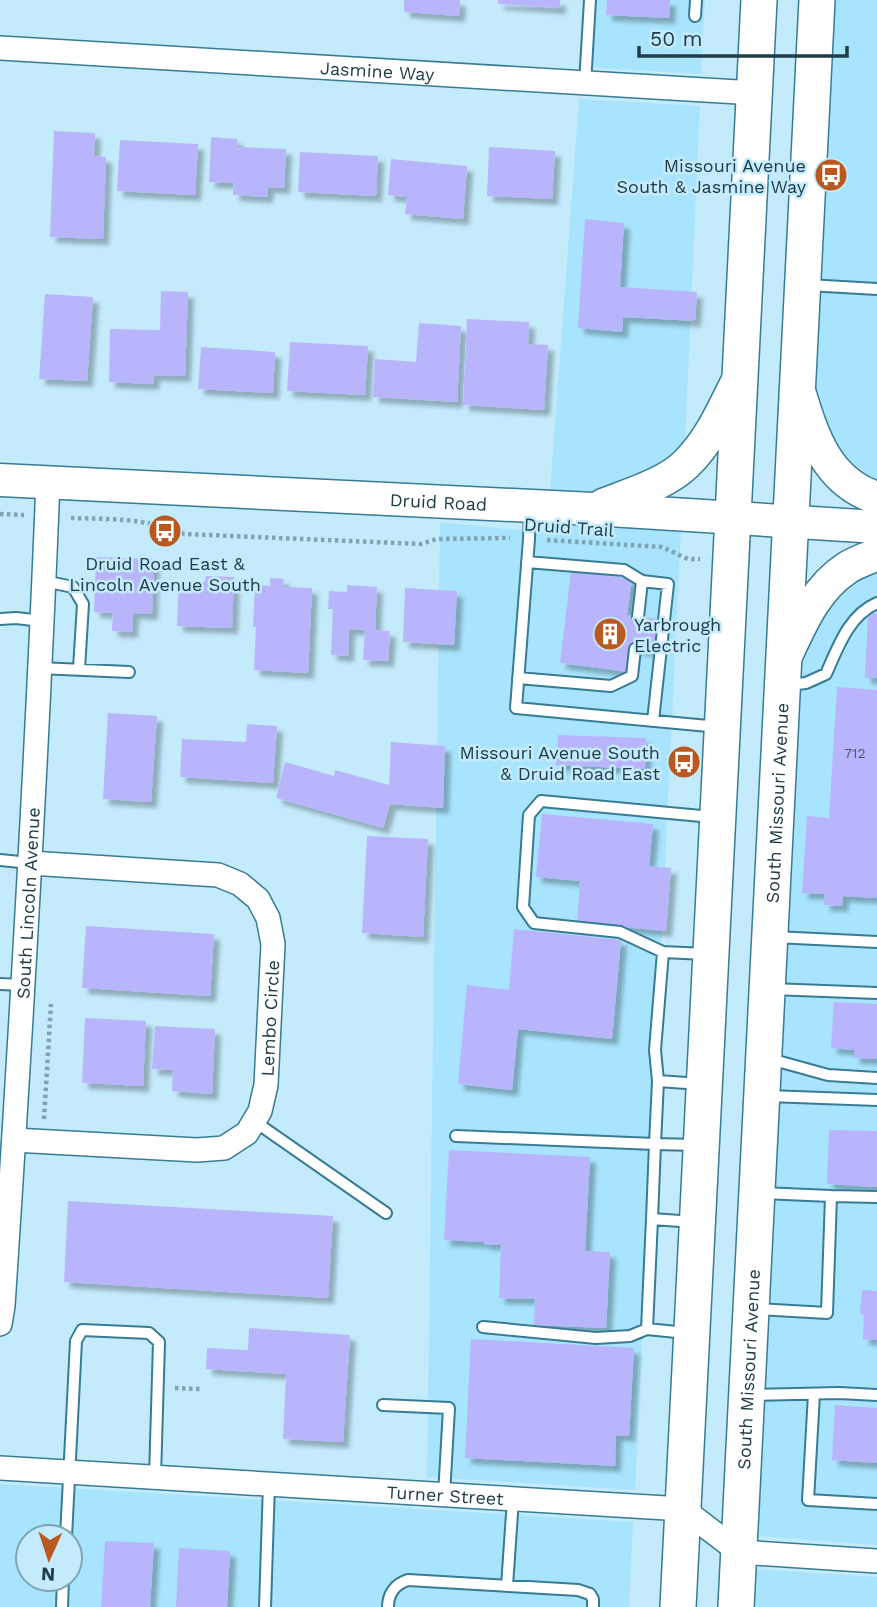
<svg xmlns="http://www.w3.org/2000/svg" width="877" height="1607" font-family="'Work Sans',sans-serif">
  <defs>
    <filter id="shadow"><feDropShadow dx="6" dy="6" stdDeviation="2" flood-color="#0004"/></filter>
  </defs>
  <rect width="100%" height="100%" fill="#c4ebfc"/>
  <path fill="#a8e4fd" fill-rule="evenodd" d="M586,0H705L701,74L581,67Z
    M831,0H877V481L849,464L833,444L823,419L811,381Z
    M579,99L700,106L685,442L675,453L647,470L591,492L550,491Z
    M440,522L546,533L548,523L582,525L585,529L595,525L681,530L635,1490L427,1477Z
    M877,572V1545L755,1536L797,666L818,621L830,604L856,581Z
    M0,1484L633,1522L629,1607H0ZM28,1537H70V1579H28Z
    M753,1569L877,1577V1607H751Z"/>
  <path fill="#b9b5fd" filter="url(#shadow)" d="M404,0H460L459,16L404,12Z
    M498,0H560V8L498,4Z
    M607,0H670L669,18L606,15Z
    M54,131L95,133L94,156L106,157L103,239L50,237Z
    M211,137L237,139V147L286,149L284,188L268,187L267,197L233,195L234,183L209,182Z
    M120,140L198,144L195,195L117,191Z
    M489,147L555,151L552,199L487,196Z
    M300,152L378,156L376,196L298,192Z
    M391,159L467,166L463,219L405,214L407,197L388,195Z
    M585,219L624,223L620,287L697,292L695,321L623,317L622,332L578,328Z
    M161,291L188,292L185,376L154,375L153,384L109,382L110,329L160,330Z
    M45,294L93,297L87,381L39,379Z
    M467,319L529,322L528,344L548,345L544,410L463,405Z
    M419,323L461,326L457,402L373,397L375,359L416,362Z
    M290,342L368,346L365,395L287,391Z
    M201,347L275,352L273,393L198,389Z
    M96,557L154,559L152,614L133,613L132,632L112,631L113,613L94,612Z
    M571,571L632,579L627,615L658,619L654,652L631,648L628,672L560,663Z
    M206,576L234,577L232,628L177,626L179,581L205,582Z
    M270,578L284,579L283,587L312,588L308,673L254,670L256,627H253L255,585L270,586Z
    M347,585L377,587L375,630L390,631L388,661L363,660L365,630L349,629L348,656L331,655L333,609H328L329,591L347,592Z
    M405,588L457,591L454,645L403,642Z
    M868,613L877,614V678H865Z
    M837,687L877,690V898L843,896L842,906L824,905L825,894L802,893L807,816L829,818Z
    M108,713L157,716L151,802L103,799Z
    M247,724L277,726L273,783L180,777L182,739L246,742Z
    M558,735L646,738L645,769L556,765Z
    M391,742L445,746L443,808L390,804L383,828L276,798L285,762L334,776L335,770L389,785Z
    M542,814L653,824L649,866L671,868L666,931L577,923L580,881L536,877Z
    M367,836L428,839L423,937L362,933Z
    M86,926L214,934L210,996L82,988Z
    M514,929L621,940L612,1039L518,1029L512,1090L458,1084L467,985L509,990Z
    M834,1002L877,1004V1059L854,1058V1050L831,1048Z
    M85,1018L146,1021L143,1086L82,1083Z
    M155,1026L215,1029L212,1094L172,1091L173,1070L152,1069Z
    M829,1130L877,1131V1187L827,1184Z
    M449,1150L590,1157L585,1251L610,1252L606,1328L534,1325L535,1299L499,1298L501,1245L484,1244V1242L444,1240Z
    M68,1201L333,1216L328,1298L64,1282Z
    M862,1290L877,1291V1340L863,1339L864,1315L860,1314Z
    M249,1328L350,1335L343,1442L283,1439L286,1374L206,1369L207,1348L248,1350Z
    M471,1339L634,1348L629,1436L616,1435L615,1466L465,1458Z
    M835,1405L877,1408V1463L832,1460Z
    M105,1541L154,1543L150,1607H101Z
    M179,1548L230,1551L227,1607H176Z"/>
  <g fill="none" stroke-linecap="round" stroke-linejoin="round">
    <defs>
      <path id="lane" d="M695,16L696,0
        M585,84L590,0
        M808,285L877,289
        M530,509L529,539L516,708L719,727
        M527,562L624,570L642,581L638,617
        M44,581L73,587L83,604L79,669
        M642,581L668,584L653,721
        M0,619L16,618L42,621
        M39,668L129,672
        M518,678L611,686L632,676L635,649
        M788,685L806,683L826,674C838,647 849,615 877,603
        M0,860L30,863
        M775,937L877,942
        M663,952L620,932L534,923L523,907L529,815L541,801L712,817
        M0,984L22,985
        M771,989L877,993
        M770,1059L828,1075L877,1078
        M658,1081L655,1050L663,952L706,954
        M768,1096L877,1100
        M254,1121L386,1213
        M456,1136L655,1144L658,1081L701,1084
        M761,1193L831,1196
        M652,1219L655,1144L695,1145
        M757,1309L827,1313L831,1196L877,1197
        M483,1327L596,1338L630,1336L647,1329
        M686,1333L647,1329L652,1219L694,1222
        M814,1394L808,1500L877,1504
        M750,1395L839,1393L877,1395
        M383,1405L449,1408L444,1495
        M66,1537L76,1341L82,1330L149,1333L159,1342L155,1477
        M507,1586L513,1499
        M62,1607L63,1579
        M265,1607L269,1484
        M388,1607C388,1594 395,1584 408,1580L578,1590L590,1594L593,1599V1607"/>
      <g id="street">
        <path id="s1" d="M0,48L755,93"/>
        <path id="s2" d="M14,1140L197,1150L224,1148L247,1133L260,1111L266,1085L273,944L268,918L258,899L240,884L218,875L30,863"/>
        <path id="s3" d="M0,1324L3,1306C21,1032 37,757 48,482"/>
        <path id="s4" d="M0,1468L683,1509L739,1552L877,1561"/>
      </g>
      <g id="secondary">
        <path d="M799,391C813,437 827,482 877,498"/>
        <path id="s5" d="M0,480L593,509L877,527"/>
        <path d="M603,505C628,495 666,484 686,464C711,440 724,407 740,376"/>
        <path d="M785,658C801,624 815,589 847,568C856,562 867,559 877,554"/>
      </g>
      <g id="primary">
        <path d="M678,1607L759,0"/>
        <path id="s6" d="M736,1607L817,0"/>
      </g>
    </defs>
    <use href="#lane" stroke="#387b94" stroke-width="14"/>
    <use href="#street" stroke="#387b94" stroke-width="26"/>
    <use href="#secondary" stroke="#387b94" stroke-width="35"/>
    <use href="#primary" stroke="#387b94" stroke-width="38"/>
    <path stroke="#81a4b2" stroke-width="4.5" stroke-dasharray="3.5 3.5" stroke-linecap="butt" d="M0,514L24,515
      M71,518C108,519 149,518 184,534L421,544L437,539L510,538
      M547,540L662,547L688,559H700
      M44,1119L51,1004
      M175,1388L202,1389"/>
    <use href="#lane" stroke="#fff" stroke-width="10"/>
    <use href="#street" stroke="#fff" stroke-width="23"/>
    <use href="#secondary" stroke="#fff" stroke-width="32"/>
    <use href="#primary" stroke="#fff" stroke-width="35"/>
  </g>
  <defs>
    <symbol id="bus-disc" viewBox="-11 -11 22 22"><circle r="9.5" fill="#bb581f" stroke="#c4ebfc"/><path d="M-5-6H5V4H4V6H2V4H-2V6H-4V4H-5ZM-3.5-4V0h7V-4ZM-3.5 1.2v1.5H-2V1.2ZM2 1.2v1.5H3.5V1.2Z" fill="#fff"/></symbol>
    <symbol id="building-disc" viewBox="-11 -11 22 22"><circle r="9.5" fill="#bb581f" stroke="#c4ebfc"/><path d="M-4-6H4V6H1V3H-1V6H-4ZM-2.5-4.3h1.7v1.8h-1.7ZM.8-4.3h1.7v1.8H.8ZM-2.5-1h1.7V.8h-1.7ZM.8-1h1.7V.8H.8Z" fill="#fff"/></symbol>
  </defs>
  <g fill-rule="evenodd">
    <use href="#bus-disc" x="812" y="156" width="38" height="38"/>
    <use href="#bus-disc" x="146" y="512" width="38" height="38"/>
    <use href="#building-disc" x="591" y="615" width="38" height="38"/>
    <use href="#bus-disc" x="665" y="743" width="38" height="38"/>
  </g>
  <g text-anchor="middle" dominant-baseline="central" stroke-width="5" stroke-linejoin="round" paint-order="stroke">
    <g font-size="14" fill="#465a74">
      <text x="855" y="753">712</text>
    </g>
    <g font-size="18" fill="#203c47" stroke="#c4ebfc">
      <text stroke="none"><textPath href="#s1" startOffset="378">Jasmine Way</textPath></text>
      <text stroke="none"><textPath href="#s5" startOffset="439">Druid Road</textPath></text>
      <text transform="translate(569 527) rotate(4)">Druid Trail</text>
      <text stroke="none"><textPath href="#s6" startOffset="805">South Missouri Avenue</textPath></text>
      <text stroke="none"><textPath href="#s3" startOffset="422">South Lincoln Avenue</textPath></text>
      <text stroke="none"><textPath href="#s2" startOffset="357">Lembo Circle</textPath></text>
      <text stroke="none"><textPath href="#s6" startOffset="238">South Missouri Avenue</textPath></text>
      <text stroke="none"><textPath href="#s4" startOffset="446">Turner Street</textPath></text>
    </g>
    <g font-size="18" fill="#203c47" stroke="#c4ebfc" text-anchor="end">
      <text x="806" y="165">Missouri Avenue<tspan x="806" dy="21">South &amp; Jasmine Way</tspan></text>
      <text x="165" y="563" text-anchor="middle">Druid Road East &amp;<tspan x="165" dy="21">Lincoln Avenue South</tspan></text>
      <text x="634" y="624" text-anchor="start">Yarbrough<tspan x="634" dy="21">Electric</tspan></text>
      <text x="660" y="752">Missouri Avenue South<tspan x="660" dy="21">&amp; Druid Road East</tspan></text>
    </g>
  </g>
  <g transform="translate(49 1558) rotate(183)"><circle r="33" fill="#c4ebfc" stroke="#82a5b4" stroke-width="2"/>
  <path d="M0-5L12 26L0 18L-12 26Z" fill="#bb581f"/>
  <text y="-10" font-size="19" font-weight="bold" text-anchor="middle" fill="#203c47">N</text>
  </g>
  <path d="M639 46v10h208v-10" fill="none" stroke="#203c47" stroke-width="3.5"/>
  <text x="650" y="46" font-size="21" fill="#203c47" stroke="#c4ebfc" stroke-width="5" paint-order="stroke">50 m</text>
</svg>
